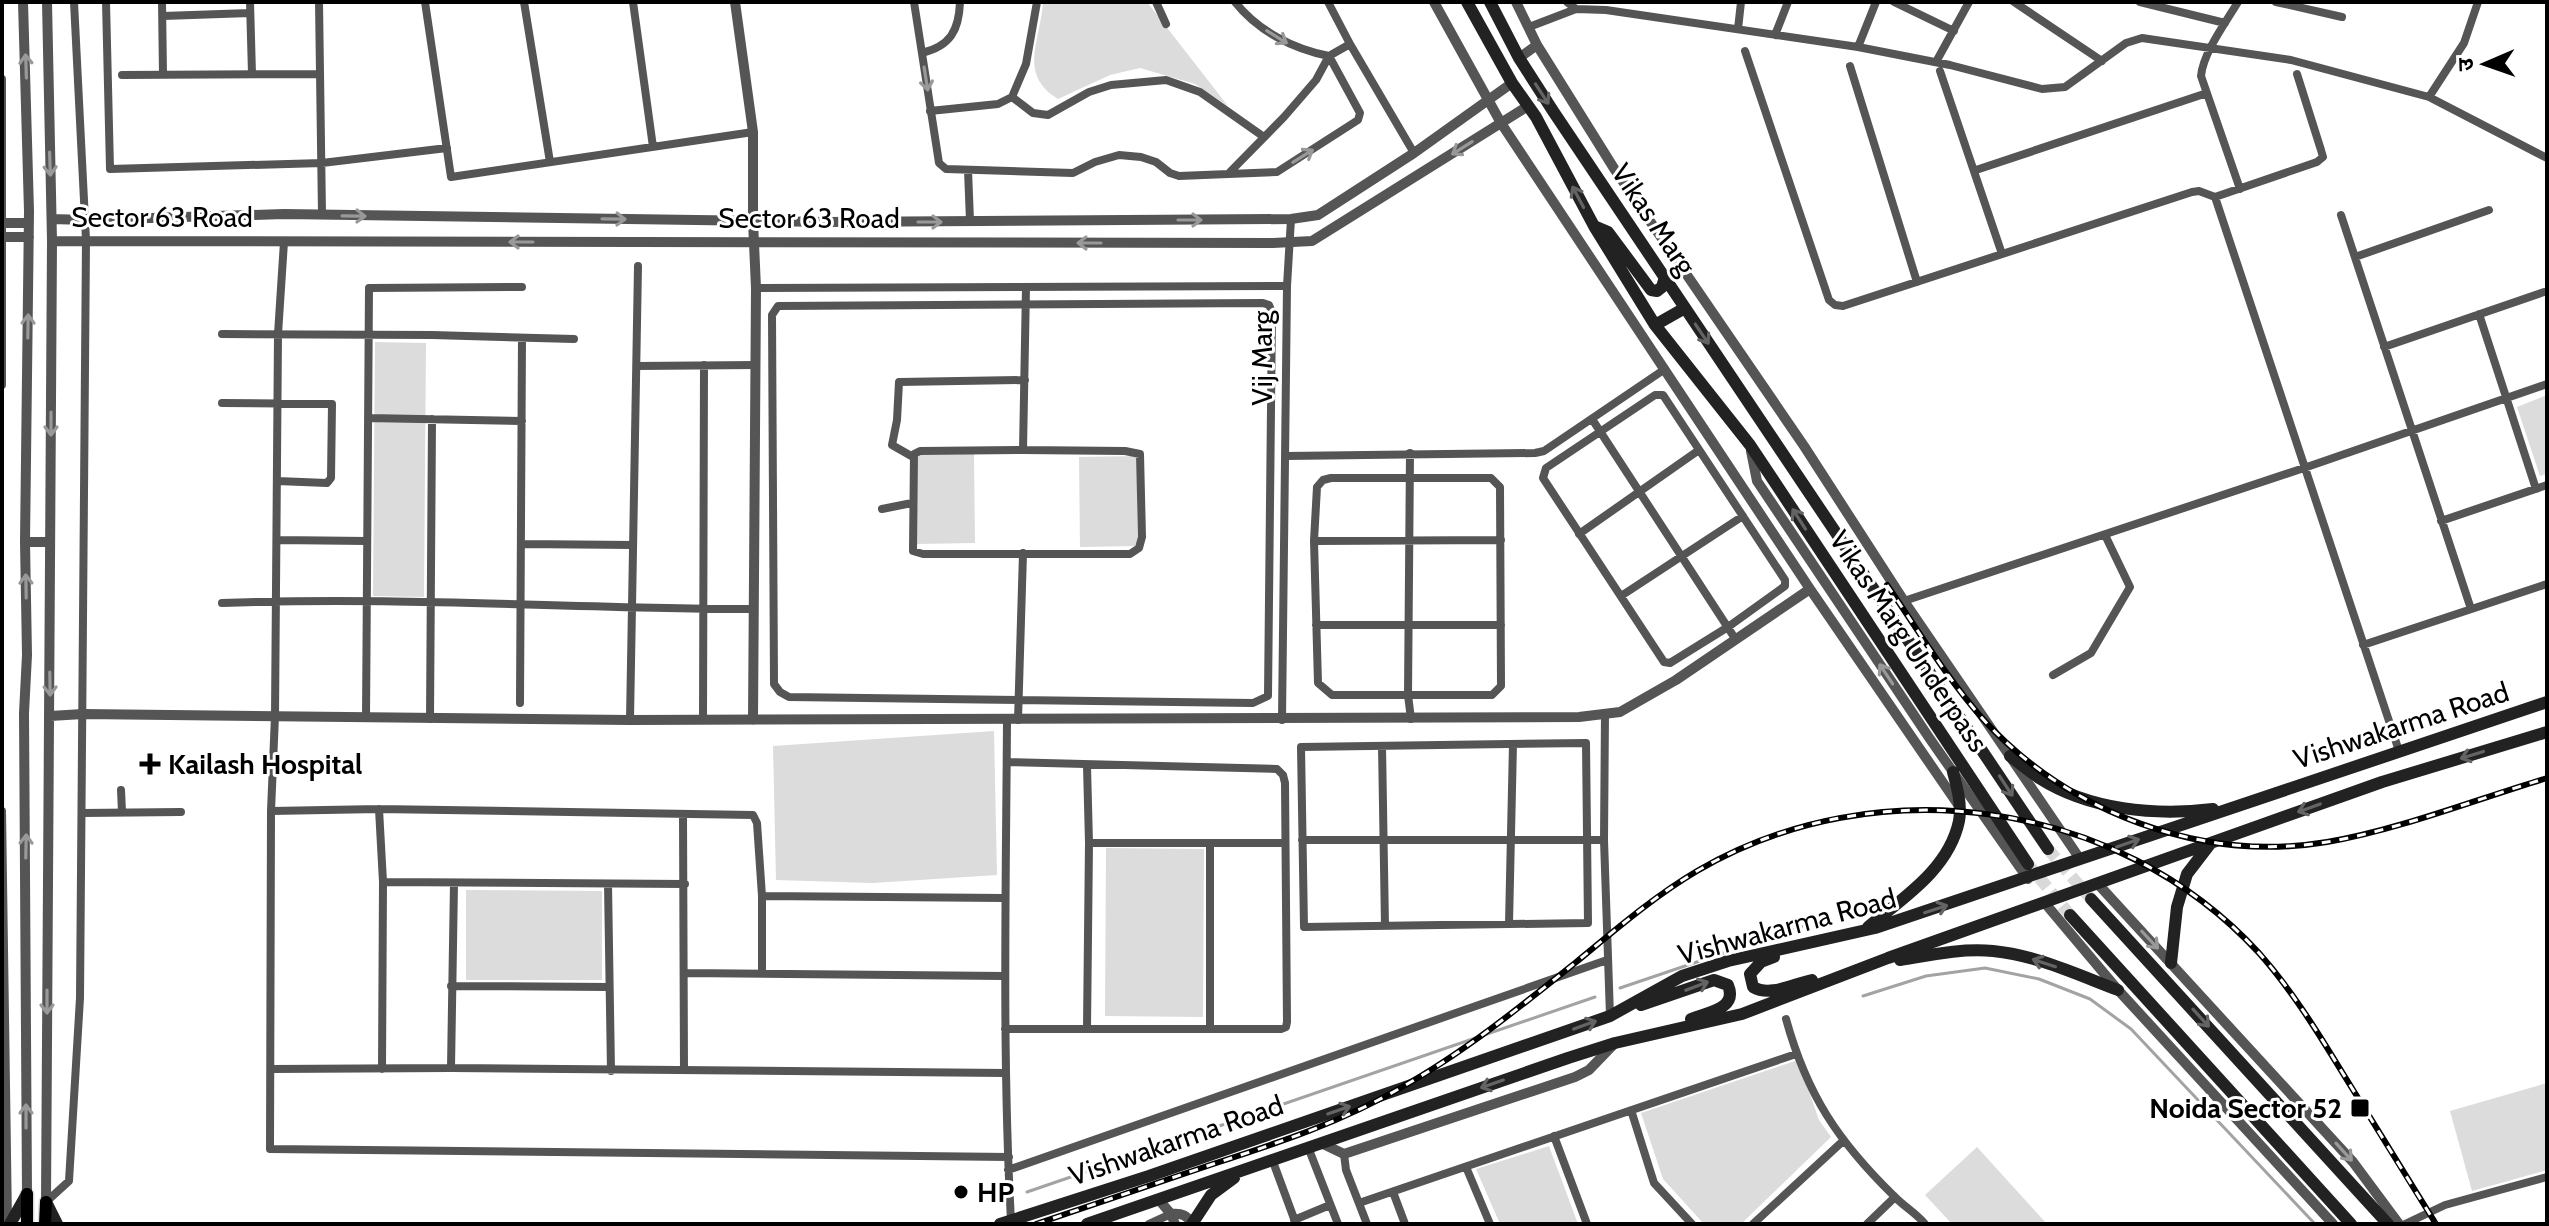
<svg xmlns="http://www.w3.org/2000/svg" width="2549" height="1226" font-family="Cabin,'Noto Sans Devanagari',sans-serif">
  <rect width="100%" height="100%" fill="#fff"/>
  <path fill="#dcdcdc" d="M1043,2H1147L1228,106L1195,84L1140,68L1110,75L1058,99C1017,74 1041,40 1043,2Z
    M375,342L426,343L424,597L373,596Z
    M2547,395V474L2540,476L2517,407Z
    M974,454L975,543L917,544L916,455Z
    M1137,456L1138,546L1080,547L1079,457Z
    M994,731L997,875L873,883L776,880L773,746Z
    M1106,848L1204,849L1203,1017L1105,1016Z
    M466,890L602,891V980H466Z
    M1798,1060L1819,1120L1831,1137L1741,1224H1704L1663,1179L1641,1113Z
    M2547,1083V1170L2472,1191L2450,1111Z
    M1549,1146L1578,1224H1500L1476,1169Z
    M1977,1147L2047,1224H1952L1925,1195Z"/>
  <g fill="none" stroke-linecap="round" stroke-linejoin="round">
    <path stroke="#a3a3a3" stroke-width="3" d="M1620,988L1803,926
      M1863,996L1926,976L1985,968L2039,979L2090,999L2131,1029L2315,1224
      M1027,1192L1595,997"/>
    <path stroke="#d9d9d9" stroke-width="12" stroke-dasharray="12 6" stroke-linecap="butt" d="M2048,849L2091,899
      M2028,864L2070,915"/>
    <defs>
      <path id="primary" d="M27,1194V1224
        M45,1224L46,1202"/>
    </defs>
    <use href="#primary" stroke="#dbdbdb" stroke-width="15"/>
    <path stroke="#555" stroke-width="8" d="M106,2L110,169L322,163L447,148
      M162,2L163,75
      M250,2L252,74
      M319,2L322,215
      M425,2L451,177L753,132
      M524,2L550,162
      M633,2L653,147
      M914,2L939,163L946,169L1073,173L1095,162L1119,155L1141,157L1156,162L1170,173L1179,176L1277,172L1358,120L1360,113L1329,56
      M1156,2L1166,24
      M1235,2C1258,31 1293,49 1329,56
      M1328,2L1350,44L1414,153
      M1567,2L1576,9L1606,10L1858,47L1950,65L2042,89L2065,87L2126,43L2142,38L2291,60L2429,97L2547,158
      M1894,2L1954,31
      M2014,2L2102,61
      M2140,2L2225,23
      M2238,2C2226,22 2203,53 2201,76L2240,189
      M2276,2L2342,17
      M163,16L250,13
      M1529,27L1576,9
      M1738,29L1741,2
      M1775,35L1788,2
      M1858,47L1876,2
      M1745,51L1829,300L1835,305L1843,306L2192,192L2199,191L2215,197L2317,162L2323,157L2321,150L2297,74
      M922,53C950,46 959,31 960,2
      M1936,62L1969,2
      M1850,66L1917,282
      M1940,71L2002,254
      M122,75L320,74
      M2,79V385
      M1012,97L1033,113L1048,115L1089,92L1111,85L1166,80L1200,92L1264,137
      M2429,97L2464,43L2478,2
      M930,111L998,104L1012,97L1026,64L1037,2
      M968,170L970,221
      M1976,170L2207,93
      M1230,172L1284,117L1316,80L1329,56L1350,44
      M2215,197L2399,751
      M2341,215L2471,609
      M284,242L278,334L275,716L271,811L270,1149L1009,1157
      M2355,257L2489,210
      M756,288L1287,286
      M1263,303L1269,305L1272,312L1268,696L1253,703L789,697L780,692L774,684L772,315L778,306Z
      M2479,314L2536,489
      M222,334L432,335L574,339
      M2384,347L2544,292
      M637,366L756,365
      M1655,395H1663L1785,580V586L1728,627L1670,663L1664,662L1543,478L1546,468Z
      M222,403L332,404L331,478L327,483L277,481
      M368,418L522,421
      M1592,419L1736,640
      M1023,450L1125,451L1140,454L1142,537L1139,548L1130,554H923L913,551L914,454L920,451Z
      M1023,450L1026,287
      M1410,453L1408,695L1411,719
      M1286,456L1535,453L1544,451L1665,369
      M913,457L892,445L897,420L899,382L1025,380
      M1331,478H1491L1500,487L1501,686L1492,695H1332L1318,683L1314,541L1317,487L1323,480Z
      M882,509L912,503
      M2441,521L2547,485
      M1579,534L1699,450
      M277,540L367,541
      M1314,541L1501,540
      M522,544L633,545
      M1621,596L1743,516
      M1904,601L2304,468L2547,384
      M222,603C399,596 577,609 754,609
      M1316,625H1501
      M2363,645L2547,584
      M2053,675L2091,653L2130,587L2105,535
      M520,703L522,338
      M1605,714L1604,840L1610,1016
      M366,718L369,288L522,287
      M430,719L432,419
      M630,720L638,266
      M703,720L704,365
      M1007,720C1006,887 1002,1054 1011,1221
      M1018,720L1023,553
      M1282,720L1287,286L1291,219
      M1586,743L1588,923L1304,927L1301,747Z
      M1382,746L1385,926
      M121,790L122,812
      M379,809L383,882L382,1069
      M2,811L8,1222
      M271,811L379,809L753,815L757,823L762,896V973
      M82,813L181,812
      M683,815L684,1070
      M1302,840H1604
      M1089,843H1283
      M383,882L685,884
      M608,884L611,1071
      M762,896L1004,898
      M1509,924L1513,744
      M685,973L1004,976
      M451,986L609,987
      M1786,1019C1807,1095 1838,1141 1893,1195C1903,1206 1916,1213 1925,1224
      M1087,1028L1089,843L1087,766
      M1210,1028V844
      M1005,1029H1281L1286,1027L1287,1022L1285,783L1283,775L1277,769L1007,762
      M451,1068L454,883
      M272,1069L451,1068L1005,1073
      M1631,1110L1654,1183L1692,1224
      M1554,1136L1587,1224
      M1308,1147L1338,1224
      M1344,1154L1346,1170L1367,1224
      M1272,1159L1296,1224
      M1466,1167L1490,1224
      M1008,1170L1607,960
      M1393,1192L1405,1224
      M46,1202L69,1181L80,998L86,240L74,2
      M1359,1203L1796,1054
      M1294,1220L1330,1205
      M1149,1224L1171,1214
      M1753,1224L1843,1141
      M1867,1224L1895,1197
      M2405,1224L2445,1205L2547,1177"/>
    <path stroke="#555" stroke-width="10" d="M23,2L29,211L25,542L27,655L24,713L27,1194
      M735,2L753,132V221L756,288L753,720
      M1434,2L1501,123L1810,589L1959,806
      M1516,2L1537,45L1519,58
      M1537,45L1615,170L1804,446L1904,601L2080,859
      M52,219L85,220L284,214L825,222L1291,219L1318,215L1414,153L1512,83
      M2,223H28
      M2,237H29
      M52,241L1273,243L1312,241L1528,106
      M1751,451L1757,481L1930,739L2028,879
      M25,542H50
      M50,716L83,714L630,720L1579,717L1620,712L1676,680L1810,589
      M2097,883L2353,1162L2399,1224
      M2044,902L2118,990L2333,1224
      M1321,1143L1344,1154L1575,1077L1589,1070L1615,1043
      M1159,1200L1171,1214L1175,1224
      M46,1202L52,241L47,2
      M1171,1214C1182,1213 1187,1215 1192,1224"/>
    <path stroke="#222" stroke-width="12" d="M1467,2L1512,83L1536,117L1594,226L1655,325L1750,445L2028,864
      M1490,2L1519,58L1553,111L2048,849
      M1594,226L1608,232L1651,290L1657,291L1662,287L1665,277
      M1655,325L1685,308
      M2010,756C2019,763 2029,771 2039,778C2089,810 2155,816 2213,809
      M2091,899L2388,1224
      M2070,915L2351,1224
      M1868,927C1903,898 1949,869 1959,821C1962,805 1957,787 1953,772
      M1774,957L1761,962L1750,974L1753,987C1770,997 1793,984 1812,980
      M1900,960C1930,955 1962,948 1993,951C2036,955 2078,975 2118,990
      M2171,963L2177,907L2187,874L2210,844
      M1641,1005L1714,980L1728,985C1738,1009 1708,1012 1691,1019
      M46,1202L57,1224
      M10,1224L27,1194
      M1000,1224L1149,1176L1610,1016L1682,976L1728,961L1875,928L2547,702
      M1087,1224L1568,1058L1615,1043L1742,1014L1888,958L2382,782L2547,732
      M1192,1224L1211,1195L1234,1178"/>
    <use href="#primary" stroke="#000" stroke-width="12"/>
    <defs>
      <path id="rail" d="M1887,585C1918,630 1946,677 1982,718C2067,812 2201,863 2327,842C2398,830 2477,799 2547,778
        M1036,1224C1095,1204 1154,1184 1213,1164C1278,1143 1342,1122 1402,1087C1463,1053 1520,1007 1575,963C1614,931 1653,897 1697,871C1876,766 2118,799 2259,953C2291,989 2317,1031 2342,1072C2373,1122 2404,1173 2436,1224"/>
    </defs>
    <use href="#rail" stroke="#000" stroke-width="6"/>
    <use href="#rail" stroke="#fff" stroke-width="3" stroke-dasharray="9" stroke-linecap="butt"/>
  </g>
  <defs><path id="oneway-shaft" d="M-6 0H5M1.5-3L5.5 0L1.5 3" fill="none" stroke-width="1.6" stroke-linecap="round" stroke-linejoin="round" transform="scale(2)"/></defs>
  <g stroke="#999">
    <use href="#oneway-shaft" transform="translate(1277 37) rotate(32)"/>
    <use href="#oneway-shaft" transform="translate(26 66) rotate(-92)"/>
    <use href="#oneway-shaft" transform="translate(926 79) rotate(81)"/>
    <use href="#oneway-shaft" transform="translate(1462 148) rotate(148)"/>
    <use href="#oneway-shaft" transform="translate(1303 156) rotate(-32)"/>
    <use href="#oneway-shaft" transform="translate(50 164) rotate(88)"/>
    <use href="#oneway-shaft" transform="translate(354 216) rotate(1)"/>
    <use href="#oneway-shaft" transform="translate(614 219) rotate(1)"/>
    <use href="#oneway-shaft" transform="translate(1190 220)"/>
    <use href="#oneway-shaft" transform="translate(930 222)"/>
    <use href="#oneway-shaft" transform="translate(521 242) rotate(-180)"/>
    <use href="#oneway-shaft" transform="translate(1089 243) rotate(-180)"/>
    <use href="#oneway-shaft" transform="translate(28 326) rotate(-89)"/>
    <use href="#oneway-shaft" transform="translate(51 424) rotate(90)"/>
    <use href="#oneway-shaft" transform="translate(26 586) rotate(-91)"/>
    <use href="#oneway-shaft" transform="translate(1886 674) rotate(-124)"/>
    <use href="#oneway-shaft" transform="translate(50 684) rotate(89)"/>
    <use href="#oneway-shaft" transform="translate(26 846) rotate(-89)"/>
    <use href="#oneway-shaft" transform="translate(2150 940) rotate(47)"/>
    <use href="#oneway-shaft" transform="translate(47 1002) rotate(90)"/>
    <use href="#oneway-shaft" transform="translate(26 1116) rotate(-90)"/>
    <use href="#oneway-shaft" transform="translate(2344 1152) rotate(48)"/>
  </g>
  <g stroke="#646464">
    <use href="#oneway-shaft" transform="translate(1542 94) rotate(57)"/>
    <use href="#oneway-shaft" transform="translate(1578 197) rotate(-118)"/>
    <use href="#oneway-shaft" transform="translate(1702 334) rotate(56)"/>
    <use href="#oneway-shaft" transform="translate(1799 519) rotate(-123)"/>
    <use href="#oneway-shaft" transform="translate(2472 755) rotate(163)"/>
    <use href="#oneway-shaft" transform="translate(2006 786) rotate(57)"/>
    <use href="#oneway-shaft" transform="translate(2309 808) rotate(160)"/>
    <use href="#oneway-shaft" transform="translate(2128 843) rotate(-19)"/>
    <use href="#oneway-shaft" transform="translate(1936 909) rotate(-18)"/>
    <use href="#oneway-shaft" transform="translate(2044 963) rotate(-162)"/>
    <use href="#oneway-shaft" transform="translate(1697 986) rotate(-21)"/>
    <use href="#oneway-shaft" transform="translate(2201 1018) rotate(48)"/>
    <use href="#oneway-shaft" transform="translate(1585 1025) rotate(-20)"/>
    <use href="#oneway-shaft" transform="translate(1492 1084) rotate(161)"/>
    <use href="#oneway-shaft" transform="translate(1339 1110) rotate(-19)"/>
  </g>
  <g fill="#000" stroke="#fff" stroke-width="3">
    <path d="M146 752h8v8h8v8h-8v8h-8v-8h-8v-8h8z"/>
    <rect x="2350" y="1098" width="20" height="20" rx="4"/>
    <circle cx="961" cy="1192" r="8"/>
  </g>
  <g text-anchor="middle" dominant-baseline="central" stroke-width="6" stroke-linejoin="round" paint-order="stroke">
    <g font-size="28" fill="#000" stroke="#fff">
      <text x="162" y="217">Sector 63 Road</text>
      <text x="809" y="218">Sector 63 Road</text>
      <text transform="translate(1654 219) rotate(56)">Vikas Marg</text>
      <text transform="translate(1262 358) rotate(-90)">Vij Marg</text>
      <text transform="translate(1909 641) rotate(56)">Vikas Marg Underpass</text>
      <text transform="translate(2401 725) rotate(-18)">Vishwakarma Road</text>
      <text transform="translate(1787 926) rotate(-15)">Vishwakarma Road</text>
      <text transform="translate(1176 1140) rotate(-19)">Vishwakarma Road</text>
    </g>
    <g font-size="28" font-weight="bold" fill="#000" stroke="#fff" text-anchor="start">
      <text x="168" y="764">Kailash Hospital</text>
      <text x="2342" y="1108" text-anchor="end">Noida Sector 52</text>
      <text x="977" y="1192">HP</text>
    </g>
  </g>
  <rect width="2549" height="1226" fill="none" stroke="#000000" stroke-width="8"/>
  <g transform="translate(2485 64) rotate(268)" stroke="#ffffff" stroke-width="6" paint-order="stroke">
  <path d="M0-6L14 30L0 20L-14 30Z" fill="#000000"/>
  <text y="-12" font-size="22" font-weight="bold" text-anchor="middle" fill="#000000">उ</text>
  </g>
</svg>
